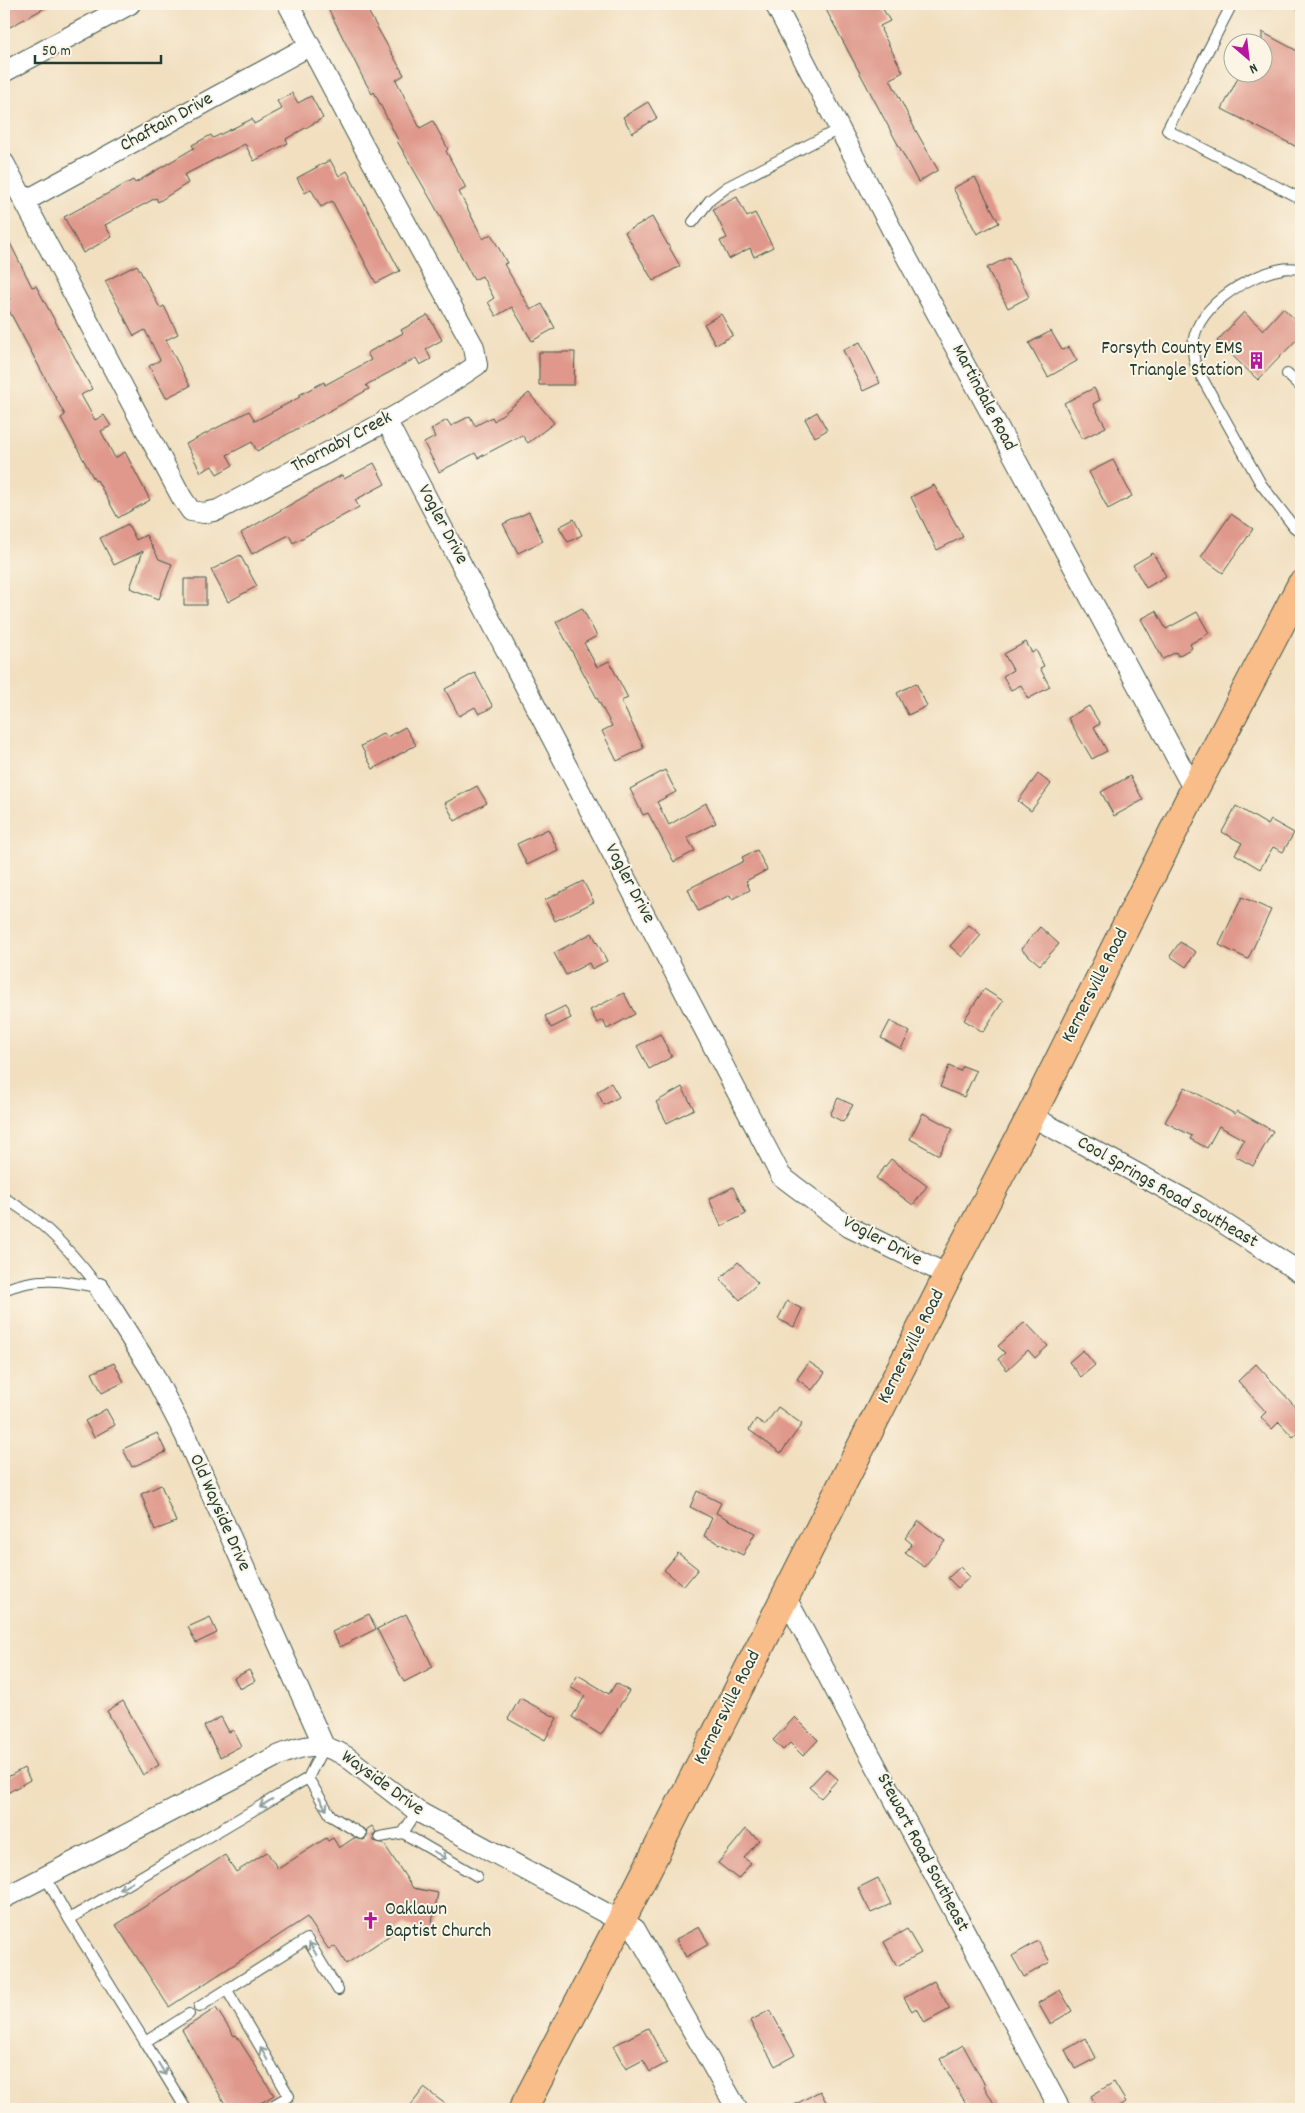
<svg xmlns="http://www.w3.org/2000/svg" width="1305" height="2113" font-family="Dekko,sans-serif">
  <rect width="100%" height="100%" fill="#fcf5e5"/>
  <filter id="ink" filterUnits="userSpaceOnUse"><feTurbulence type="fractalNoise" baseFrequency=".02" numOctaves="2"/><feDisplacementMap in="SourceGraphic" scale="10" xChannelSelector="R" yChannelSelector="G"/><feConvolveMatrix kernelMatrix="1 2 1 2 8 2 1 2 1" color-interpolation-filters="sRGB"/></filter>
  <filter id="wash" filterUnits="userSpaceOnUse"><feTurbulence type="fractalNoise" baseFrequency=".0096" numOctaves="4" result="noise"/><feDisplacementMap in="SourceGraphic" scale="20" xChannelSelector="R" yChannelSelector="G"/><feGaussianBlur stdDeviation="1.12" result="paint"/><feColorMatrix in="noise" values="0 0 0 0 0 0 0 0 0 0 0 0 0 0 0 0 0 1.4 0 .05"/><feComposite in="paint" operator="in"/></filter>
  <g filter="url(#wash)">
    <rect width="100%" height="100%" fill="#f1dfc0"/>
    <g id="blocks">
      <path fill="#df988b" d="M4,4H52L10,27L4,15Z
        M326,4H364L404,75L396,80L420,128L433,121L448,149L446,151L466,188L459,192L483,239L491,234L507,263L504,264L531,310L542,304L555,328L532,341L512,307L496,316L488,302L494,298L482,276L474,280L434,205L397,141L398,140L374,92L372,94L363,78Z
        M823,4H880L890,21L880,26L882,29L881,30L903,72L890,79L915,129L938,170L918,182Z
        M1262,32L1301,53V149L1222,109L1241,72H1262Z
        M292,93L298,103L311,96L323,118L286,139L288,143L254,161L245,144L184,175L188,183L158,202L156,198L105,225L112,237L83,253L64,217L133,180L135,183L194,148L192,145L211,135L213,138L252,119L254,124L282,109L277,101Z
        M648,102L657,118L632,133L623,117Z
        M330,160L339,176L347,171L400,271L376,283L332,201L321,207L311,189L305,193L297,178Z
        M975,177L999,223L977,234L953,188Z
        M737,197L747,217L755,213L773,247L754,257L750,248L729,259L720,241L727,238L713,209Z
        M652,217L680,266L653,281L625,232Z
        M4,231L32,287L36,286L92,389L81,395L95,420L104,415L111,426L101,431L115,458L125,452L150,500L118,518L97,480L95,481L61,418L65,415L5,303L10,300L4,287Z
        M1009,257L1029,297L1008,308L987,268Z
        M137,265L160,308L164,306L178,334L166,340L190,386L166,398L149,366L160,360L145,330L134,336L105,281Z
        M1283,308L1301,325V335L1258,380L1217,341L1244,312L1263,330Z
        M721,314L733,335L716,345L704,324Z
        M428,315L442,340L426,349L431,359L420,365L416,358L366,385L369,389L257,451L252,442L227,455L233,465L217,474L212,466L201,472L186,444L249,411L255,421L300,397L299,395L324,382L325,385L371,360L367,353L403,333L401,330Z
        M1051,331L1062,350L1069,347L1077,361L1048,377L1029,343Z
        M860,342L880,383L863,391L843,350Z
        M539,352H575L574,385H539Z
        M1094,388L1100,400L1093,404L1106,427L1082,439L1064,403Z
        M529,393L554,423L528,443L522,435L478,458L475,453L439,472L424,443L435,437L431,429L447,420L451,426L470,416L475,426L492,417L494,421Z
        M817,412L827,430L815,437L805,419Z
        M1113,460L1132,496L1108,509L1089,472Z
        M374,463L385,484L355,500L359,507L293,543L289,535L252,554L241,533L342,475L344,479Z
        M934,485L963,537L937,550L911,497Z
        M529,512L543,541L518,553L503,524Z
        M1231,514L1253,529L1223,573L1201,557Z
        M574,519L582,535L568,542L559,527Z
        M128,524L136,540L146,535L159,559L172,564L159,599L130,588L143,551L114,565L100,538Z
        M1153,553L1166,576L1146,588L1133,565Z
        M240,555L257,586L228,602L211,570Z
        M184,579H206V605H184Z
        M582,608L597,636L584,643L597,667L609,661L628,698L621,701L644,748L617,761L602,731L612,726L556,622Z
        M1156,611L1166,629L1197,612L1209,633L1190,644L1192,648L1178,656L1176,652L1163,659L1141,619Z
        M1026,642L1032,653L1036,650L1044,666L1040,668L1050,687L1028,699L1021,685L1011,690L1003,676L1013,670L1004,654Z
        M475,673L493,707L479,714L475,707L459,716L445,689Z
        M916,683L927,706L908,715L897,693Z
        M1089,706L1100,724L1094,727L1107,751L1092,759L1068,718Z
        M405,727L416,745L373,769L361,746L384,733L387,737Z
        M665,770L676,792L657,802L669,825L706,803L716,823L687,837L695,851L674,862L648,813L643,815L630,789Z
        M1038,774L1051,784L1031,811L1018,801Z
        M1130,776L1143,800L1114,816L1101,792Z
        M477,786L487,803L455,821L445,803Z
        M1236,806L1268,825L1271,820L1294,833L1283,852L1273,847L1260,869L1235,854L1242,843L1222,832Z
        M548,829L558,850L527,865L517,844Z
        M757,850L767,870L746,881L750,890L732,899L730,895L698,911L688,889L744,861L742,857Z
        M583,881L594,902L555,921L545,900Z
        M1242,897L1271,910L1248,959L1219,945Z
        M969,925L981,935L962,957L950,946Z
        M1040,927L1059,944L1040,965L1021,949Z
        M592,933L607,961L592,969L589,963L566,975L554,953Z
        M1180,942L1196,952L1186,967L1170,956Z
        M984,989L1003,1001L983,1032L964,1020Z
        M624,993L635,1014L607,1029L603,1020L597,1023L590,1010Z
        M565,1006L571,1018L551,1028L545,1016Z
        M890,1021L910,1032L901,1049L881,1038Z
        M660,1034L672,1057L649,1069L637,1046Z
        M949,1066L960,1071L963,1066L976,1071L964,1097L940,1087Z
        M611,1083L619,1097L604,1105L597,1092Z
        M682,1087L694,1109L667,1123L656,1102Z
        M1185,1087L1235,1114L1237,1111L1273,1131L1253,1166L1235,1156L1244,1140L1219,1126L1207,1148L1190,1139L1192,1136L1165,1122Z
        M838,1098L853,1105L843,1122L830,1115Z
        M923,1113L953,1129L939,1155L910,1139Z
        M891,1159L927,1186L913,1205L876,1178Z
        M733,1187L746,1214L721,1226L709,1199Z
        M738,1262L758,1283L740,1300L720,1279Z
        M787,1301L802,1309L794,1327L778,1319Z
        M1025,1322L1048,1346L1035,1358L1028,1350L1007,1370L998,1359L1005,1353L998,1346Z
        M1083,1350L1095,1365L1081,1377L1069,1362Z
        M809,1362L825,1373L812,1390L797,1379Z
        M114,1363L124,1382L102,1393L92,1373Z
        M1256,1364L1301,1413V1430L1293,1437L1279,1422L1272,1429L1261,1417L1266,1412L1238,1381Z
        M778,1407L802,1424L781,1453L749,1430L756,1419L765,1425Z
        M106,1409L115,1425L94,1437L85,1421Z
        M157,1433L166,1452L132,1467L123,1449Z
        M161,1485L176,1522L155,1530L141,1494Z
        M697,1491L721,1503L716,1513L755,1533L743,1555L704,1536L712,1518L690,1507Z
        M919,1521L945,1541L924,1567L905,1553L912,1544L905,1538Z
        M678,1553L698,1569L684,1586L664,1570Z
        M960,1567L970,1577L958,1588L948,1578Z
        M369,1614L376,1629L340,1647L332,1632Z
        M406,1614L433,1667L404,1682L377,1629Z
        M210,1617L217,1633L196,1643L188,1627Z
        M249,1670L255,1681L240,1689L234,1678Z
        M578,1675L609,1694L616,1683L629,1691L601,1735L572,1717L585,1696L570,1687Z
        M520,1698L557,1718L545,1740L508,1719Z
        M123,1701L159,1765L143,1775L107,1711Z
        M221,1717L229,1732L233,1730L241,1746L220,1757L204,1726Z
        M795,1717L818,1740L803,1756L790,1743L783,1750L773,1740Z
        M24,1768L30,1780L4,1795V1779Z
        M826,1769L838,1779L821,1798L809,1787Z
        M372,1826L376,1832L373,1835L374,1841L384,1844L413,1888L438,1893L430,1932L404,1926L346,1964L335,1946L329,1950L307,1917L169,2007L116,1925L225,1855L236,1872L267,1852L278,1869L326,1838L328,1841L333,1838L339,1848L354,1838L364,1840L368,1835L366,1830Z
        M746,1829L759,1840L744,1858L751,1863L738,1879L718,1863Z
        M878,1878L891,1904L871,1913L858,1888Z
        M699,1927L709,1944L686,1957L676,1939Z
        M907,1929L921,1953L897,1966L884,1942Z
        M1038,1941L1050,1962L1024,1977L1012,1956Z
        M934,1981L950,2009L924,2023L916,2008L912,2011L904,1998Z
        M1060,1990L1072,2011L1050,2024L1038,2003Z
        M216,2008L234,2036L236,2035L274,2095L251,2109H228L182,2030Z
        M770,2010L795,2055L775,2066L750,2021Z
        M648,2028L667,2063L650,2072L643,2060L626,2069L613,2046Z
        M1086,2038L1096,2058L1075,2069L1065,2050Z
        M963,2045L985,2085L984,2086L997,2109H969L940,2059Z
        M1114,2082L1126,2102L1115,2109H1098L1091,2096Z
        M424,2088L452,2109H408Z
        M820,2091L830,2109H787Z"/>
    </g>
  </g>
  <g filter="url(#ink)">
    <use href="#blocks" fill-opacity="0" stroke="#3e5549" stroke-width="1"/>
    <g fill="none" stroke-linecap="round" stroke-linejoin="round">
      <defs>
        <path id="lane" d="M1232,4L1167,130L1301,199
          M1300,4L1301,5
          M693,222L710,200L727,187L839,129
          M1301,269C1295,269 1288,267 1282,269C1247,275 1191,309 1193,350C1193,356 1195,363 1197,369L1261,484L1294,527L1301,532
          M1287,374L1301,387
          M4,1198C42,1219 73,1253 99,1288
          M4,1290C36,1276 66,1280 99,1288
          M324,1746L308,1778L331,1816L361,1834
          M403,1833L477,1876
          M380,1837L403,1833L417,1811
          M45,1876L69,1919L145,2042
          M69,1919L308,1778
          M227,1990L289,2096L267,2109
          M199,2007L307,1939L338,1990
          M186,2109L145,2042L189,2014"/>
        <path id="street" d="M775,4L893,232L1194,790
          M4,72L130,4
          M4,163L182,498L191,511L204,513L218,510C304,464 397,420 477,365L474,347L364,147L288,4
          M25,201L309,46
          M386,420L781,1176L849,1227L948,1275
          M1031,1116L1197,1206L1301,1273
          M99,1288L153,1373L185,1435L324,1746
          M785,1596L1060,2109
          M4,1898L275,1757C303,1745 320,1740 347,1757L417,1811L635,1929L737,2109"/>
        <path id="primary" d="M523,2109L621,1921L948,1275L1031,1116L1194,790L1301,585"/>
      </defs>
      <use href="#lane" stroke="#3e5549" stroke-width="12"/>
      <use href="#street" stroke="#3e5549" stroke-width="22"/>
      <use href="#primary" stroke="#3e5549" stroke-width="30"/>
      <use href="#lane" stroke="#fff" stroke-width="10"/>
      <use href="#street" stroke="#fff" stroke-width="20"/>
      <use href="#primary" stroke="#f8bd89" stroke-width="28"/>
    </g>
    <defs><path id="oneway-shaft" d="M-6 0H5M1.5-3L5.5 0L1.5 3" fill="none" stroke-width="1.6" stroke-linecap="round" stroke-linejoin="round" transform="scale(1.25)"/></defs>
    <g stroke="#8f9e9a">
      <use href="#oneway-shaft" transform="translate(266 1803) rotate(149)"/>
      <use href="#oneway-shaft" transform="translate(323 1804) rotate(59)"/>
      <use href="#oneway-shaft" transform="translate(440 1855) rotate(30)"/>
      <use href="#oneway-shaft" transform="translate(126 1886) rotate(149)"/>
      <use href="#oneway-shaft" transform="translate(313 1949) rotate(-121)"/>
      <use href="#oneway-shaft" transform="translate(264 2054) rotate(-120)"/>
      <use href="#oneway-shaft" transform="translate(162 2069) rotate(59)"/>
    </g>
  </g>
  <defs>
    <symbol id="building-bare" viewBox="-9 -9 18 18"><path d="M-4-6H4V6H1V3H-1V6H-4ZM-2.5-4.3h1.7v1.8h-1.7ZM.8-4.3h1.7v1.8H.8ZM-2.5-1h1.7V.8h-1.7ZM.8-1h1.7V.8H.8Z" fill="#b5179e" stroke="#fcf5e5" stroke-width="2.5" paint-order="stroke"/></symbol>
    <symbol id="church-bare" viewBox="-9 -9 18 18"><path d="M-1.2-6h2.4v3.5h3.3v2.4h-3.3V6h-2.4V-.1h-3.3v-2.4h3.3Z" fill="#b5179e" stroke="#fcf5e5" stroke-width="2.5" paint-order="stroke"/></symbol>
  </defs>
  <g fill-rule="evenodd">
    <use href="#building-bare" x="1244" y="348" width="25" height="25"/>
    <use href="#church-bare" x="358" y="1908" width="25" height="25"/>
  </g>
  <g text-anchor="middle" dominant-baseline="central" stroke-width="4" stroke-linejoin="round" paint-order="stroke">
    <g font-size="19" fill="#1f3d34" stroke="#fcf5e5">
      <text transform="translate(167 123) rotate(-29)">Chaftain Drive</text>
      <text transform="translate(983 398) rotate(62)">Martindale Road</text>
      <text transform="translate(342 443) rotate(-28)">Thornaby Creek</text>
      <text transform="translate(442 525) rotate(62)">Vogler Drive</text>
      <text transform="translate(629 884) rotate(62)">Vogler Drive</text>
      <text transform="translate(1096 986) rotate(-63)">Kernersville Road</text>
      <text transform="translate(1167 1193) rotate(30)">Cool Springs Road Southeast</text>
      <text transform="translate(882 1242) rotate(28)">Vogler Drive</text>
      <text transform="translate(912 1347) rotate(-63)">Kernersville Road</text>
      <text transform="translate(219 1513) rotate(66)">Old Wayside Drive</text>
      <text transform="translate(728 1708) rotate(-63)">Kernersville Road</text>
      <text transform="translate(382 1784) rotate(36)">Wayside Drive</text>
      <text transform="translate(922 1853) rotate(62)">Stewart Road Southeast</text>
    </g>
    <g font-size="19" fill="#1f3d34" stroke="#fcf5e5" text-anchor="end">
      <text x="1243" y="349">Forsyth County EMS<tspan x="1243" dy="22">Triangle Station</tspan></text>
      <text x="385" y="1910" text-anchor="start">Oaklawn<tspan x="385" dy="22">Baptist Church</tspan></text>
    </g>
  </g>
  <rect width="1305" height="2113" fill="none" stroke="#fcf5e5" stroke-width="20"/>
  <g transform="translate(1248 58) rotate(152)"><circle r="24" fill="#fcf5e5" stroke="#a4ab9e"/>
  <path d="M0-4L9 19L0 12L-9 19Z" fill="#b5179e"/>
  <text y="-8" font-size="14" font-weight="bold" text-anchor="middle" fill="#1f3d34">N</text>
  </g>
  <path d="M35 55v8h126v-8" fill="none" stroke="#1f3d34" stroke-width="2.5"/>
  <text x="42" y="55" font-size="15" fill="#1f3d34" stroke="#fcf5e5" stroke-width="4" paint-order="stroke">50 m</text>
</svg>
